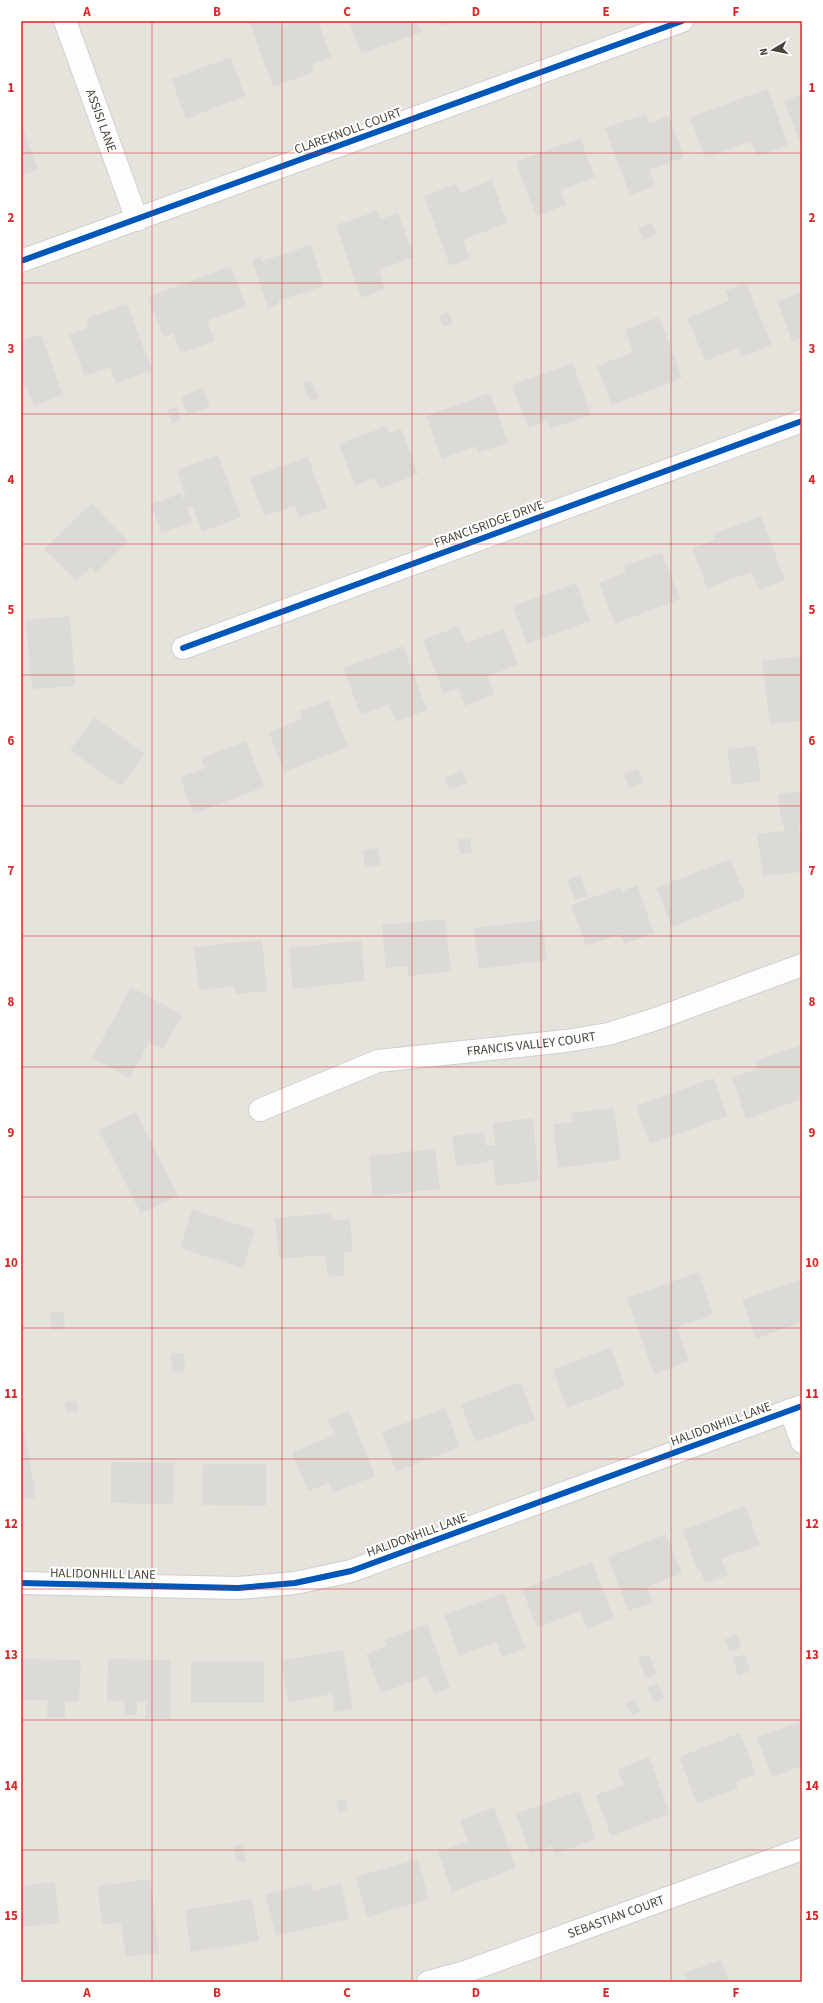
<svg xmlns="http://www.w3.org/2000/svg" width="823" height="2003" font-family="'Source Sans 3',sans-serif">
  <rect width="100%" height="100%" fill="#f3f1ef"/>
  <path fill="#e6e3dd" d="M21,21H802V1982H21Z"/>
  <path fill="#dcdad7" d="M249,21H281L283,26L296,21H318L331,57L311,65L314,72L273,87Z
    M349,21H417L421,32L361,54Z
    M441,21H458L443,26Z
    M231,57L245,96L186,119L171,79Z
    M768,89L788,145L757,156L751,141L705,158L690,117Z
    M802,94V140L799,141L785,101Z
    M646,114L649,123L669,116L684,157L649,170L655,186L630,195L605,128Z
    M21,123L38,169L21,176Z
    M580,138L595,177L561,190L566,205L536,216L516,162Z
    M492,180L507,223L463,240L470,259L450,266L424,196L456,184L460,193Z
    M377,211L380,219L398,213L414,257L379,270L385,289L361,298L336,225Z
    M652,223L657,234L643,240L638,228Z
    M311,245L324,286L278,301L279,304L268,308L252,260L261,257L262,261Z
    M231,266L246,306L207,321L215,341L181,353L173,333L163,337L148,297Z
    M746,283L772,345L742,357L738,348L705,361L687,318L729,301L725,291Z
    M802,292V338L792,341L777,301Z
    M127,304L152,370L116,383L110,367L85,376L69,334L89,327L86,319Z
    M448,312L453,324L443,327L439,316Z
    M659,317L682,378L612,405L597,366L633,352L625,330Z
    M41,334L63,395L34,406L26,385L21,387V341Z
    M573,363L591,415L550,429L547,421L528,428L512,385Z
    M312,380L319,398L310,401L302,383Z
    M202,388L210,407L188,415L181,397Z
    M490,393L508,443L478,453L476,446L442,459L426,416Z
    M176,407L182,419L173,423L167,410Z
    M387,426L390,433L401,429L418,474L379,489L375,478L355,485L339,444Z
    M218,455L241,517L202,532L192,506L187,508L192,522L161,533L151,504L181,493L183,499L186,497L177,470Z
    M308,457L327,508L300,518L295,506L264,516L250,478Z
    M92,503L128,541L96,573L91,567L76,581L44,549Z
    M761,516L785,580L759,590L752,572L707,588L692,548L715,540L713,534Z
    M662,553L680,599L615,624L599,583L626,572L624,566Z
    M576,583L590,621L527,644L513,606Z
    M70,616L75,686L32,689L26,620Z
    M459,626L466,643L504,629L518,665L488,676L494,694L465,706L458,688L444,694L423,640Z
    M403,646L427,710L396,722L389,704L361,715L343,668Z
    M802,656V721L770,724L762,661Z
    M329,700L348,747L284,772L269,732L302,719L299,711Z
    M94,717L145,754L121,786L70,750Z
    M246,741L264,787L193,814L180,777L205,768L201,758Z
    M756,746L761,781L732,785L727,749Z
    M638,769L643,783L629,788L624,774Z
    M462,771L467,783L449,790L445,778Z
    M802,791V822L799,823L800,833H802V872L763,876L757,834L785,831L784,825H782L778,794Z
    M470,838L472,853L460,854L458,839Z
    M378,848L381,865L365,867L363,850Z
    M730,859L746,897L672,927L656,888Z
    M580,875L588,896L575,900L567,880Z
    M637,885L654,933L624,944L620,934L586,946L571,905L621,887L622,891Z
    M445,919L451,971L408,976L407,966L386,968L382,925Z
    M542,920L547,960L479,969L474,928Z
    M262,940L267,991L236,994L234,986L199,990L194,947Z
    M361,940L365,981L293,989L289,948Z
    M131,987L182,1015L163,1049L149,1042L130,1078L92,1058Z
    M802,1045V1099L746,1119L732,1078L758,1068L755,1061Z
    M714,1078L727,1116L650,1144L636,1106Z
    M614,1108L621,1160L558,1168L553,1124L573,1122L572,1113Z
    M136,1112L178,1196L141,1214L99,1130Z
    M533,1118L539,1181L496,1186L493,1159L488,1160V1162L456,1166L452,1136L484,1132L486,1146L495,1145L493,1123Z
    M435,1149L440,1189L373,1196L369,1156Z
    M192,1209L255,1230L243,1268L180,1248Z
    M331,1213L332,1220L350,1219L353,1252L343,1253L345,1275L328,1277L325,1255L279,1259L275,1218Z
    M699,1272L713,1315L677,1327L689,1361L654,1374L627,1298Z
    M801,1279L802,1322L756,1339L742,1300Z
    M63,1311L65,1328L52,1330L49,1313Z
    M611,1347L625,1386L567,1408L553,1370Z
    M171,1353H184L185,1371L172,1372Z
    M521,1382L535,1420L475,1442L461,1404Z
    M77,1401L78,1411L66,1412L65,1402Z
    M445,1408L460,1447L396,1471L382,1432Z
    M349,1411L375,1476L333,1493L329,1483L308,1491L292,1452L335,1435L328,1420Z
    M24,1431L36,1497L21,1500V1432Z
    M111,1462L174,1463L173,1504L111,1503Z
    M203,1464H266V1506L202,1505Z
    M745,1506L760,1545L721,1559L728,1575L705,1583L699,1568L697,1569L683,1530Z
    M666,1534L682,1573L647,1587L653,1602L628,1611L608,1557Z
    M592,1562L614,1618L587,1629L580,1611L537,1628L522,1589Z
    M504,1593L525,1648L502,1657L496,1642L459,1656L444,1615Z
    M427,1624L450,1688L434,1694L427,1676L381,1693L366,1654L387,1646L384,1640Z
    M737,1634L741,1647L729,1651L725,1639Z
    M343,1650L353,1709L335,1712L332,1694L288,1702L281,1661Z
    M649,1654L657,1675L646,1679L638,1658Z
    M745,1654L750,1672L738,1675L733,1658Z
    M21,1659L81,1660L79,1701H65V1717H47L48,1700H21Z
    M108,1659L171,1660L170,1719L146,1718V1701H137V1715H124L125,1701H107Z
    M191,1661H264V1703H191Z
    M657,1683L664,1698L654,1703L647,1687Z
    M635,1699L641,1711L632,1716L626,1703Z
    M802,1721V1766L772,1777L757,1737Z
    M740,1733L756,1774L735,1782L738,1788L697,1804L679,1757Z
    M649,1757L670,1814L611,1836L596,1795L624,1785L618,1769Z
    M579,1791L596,1839L555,1854L552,1846L530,1854L516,1814Z
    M346,1799L348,1810L338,1812L336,1801Z
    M494,1807L516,1868L452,1892L438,1852L468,1841L460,1820Z
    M243,1844L246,1862L237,1863L234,1846Z
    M418,1859L429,1899L367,1917L356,1877Z
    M150,1879L159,1953L126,1957L121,1923L102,1924L98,1886Z
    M55,1882L59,1923L21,1927V1886Z
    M311,1883L313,1891L341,1884L349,1919L276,1936L265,1894Z
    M252,1899L259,1941L191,1952L185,1910Z
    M721,1960L729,1982H688L684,1973Z"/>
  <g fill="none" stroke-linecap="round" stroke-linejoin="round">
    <defs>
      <g id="minor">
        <path id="s1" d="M65,21L137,220"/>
        <path d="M21,261L682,21"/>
        <path d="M183,648L802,421"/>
        <path id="s2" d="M260,1110L378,1061L566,1041L608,1034L653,1020L802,965"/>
        <path d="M790,1410L802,1442"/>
        <path d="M21,1583L238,1588L295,1583L351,1571L802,1406"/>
        <path id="s3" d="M428,1982L465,1972L802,1849"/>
      </g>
    </defs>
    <use href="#minor" stroke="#d1cfcc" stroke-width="24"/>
    <use href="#minor" stroke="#fdfdfd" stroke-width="22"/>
    <defs>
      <path id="cycleway" d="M21,261L682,21
        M183,648L802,421
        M21,1583L238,1588L295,1583L351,1571L802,1406"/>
    </defs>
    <use href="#cycleway" stroke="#fff" stroke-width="8"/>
    <use href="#cycleway" stroke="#0057b8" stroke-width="6"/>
  </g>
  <path fill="none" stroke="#d62828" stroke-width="1" stroke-opacity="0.55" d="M152,21V1982M282,21V1982M412,21V1982M541,21V1982M671,21V1982M21,153H802M21,283H802M21,414H802M21,544H802M21,675H802M21,806H802M21,936H802M21,1067H802M21,1197H802M21,1328H802M21,1459H802M21,1589H802M21,1720H802M21,1850H802"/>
  <g text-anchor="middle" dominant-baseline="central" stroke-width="4" stroke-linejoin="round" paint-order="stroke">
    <g font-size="13" fill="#49433b" stroke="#fff">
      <text stroke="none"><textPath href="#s1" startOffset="106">ASSISI LANE</textPath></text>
      <text transform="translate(348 131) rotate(-20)">CLAREKNOLL COURT</text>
      <text transform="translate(489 524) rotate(-20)">FRANCISRIDGE DRIVE</text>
      <text stroke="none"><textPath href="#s2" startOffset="282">FRANCIS VALLEY COURT</textPath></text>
      <text transform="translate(721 1424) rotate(-20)">HALIDONHILL LANE</text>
      <text transform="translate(417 1535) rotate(-20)">HALIDONHILL LANE</text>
      <text transform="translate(103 1574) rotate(1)">HALIDONHILL LANE</text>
      <text stroke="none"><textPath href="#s3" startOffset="199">SEBASTIAN COURT</textPath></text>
    </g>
  </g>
  <rect width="823" height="2003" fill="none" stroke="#ffffff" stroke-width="44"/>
  <g transform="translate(773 50) rotate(260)" stroke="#ffffff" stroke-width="3" paint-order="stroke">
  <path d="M0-3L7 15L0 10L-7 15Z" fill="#49433b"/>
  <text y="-6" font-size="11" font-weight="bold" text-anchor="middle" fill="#49433b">N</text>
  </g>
  <rect x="22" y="22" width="779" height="1959" fill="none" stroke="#d62828" stroke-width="1.5"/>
  <g font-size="13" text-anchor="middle" font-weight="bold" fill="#d62828">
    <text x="87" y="16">A</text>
    <text x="217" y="16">B</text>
    <text x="347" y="16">C</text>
    <text x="476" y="16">D</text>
    <text x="606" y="16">E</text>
    <text x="736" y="16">F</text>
    <text x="11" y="92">1</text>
    <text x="812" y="92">1</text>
    <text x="11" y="222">2</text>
    <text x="812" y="222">2</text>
    <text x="11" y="353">3</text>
    <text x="812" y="353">3</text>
    <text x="11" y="484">4</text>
    <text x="812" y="484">4</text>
    <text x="11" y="614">5</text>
    <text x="812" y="614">5</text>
    <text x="11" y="745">6</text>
    <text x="812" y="745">6</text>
    <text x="11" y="875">7</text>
    <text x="812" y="875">7</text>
    <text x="11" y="1006">8</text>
    <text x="812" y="1006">8</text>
    <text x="11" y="1137">9</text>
    <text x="812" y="1137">9</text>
    <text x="11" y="1267">10</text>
    <text x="812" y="1267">10</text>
    <text x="11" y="1398">11</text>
    <text x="812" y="1398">11</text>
    <text x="11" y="1528">12</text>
    <text x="812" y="1528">12</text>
    <text x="11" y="1659">13</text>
    <text x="812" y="1659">13</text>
    <text x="11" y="1790">14</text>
    <text x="812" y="1790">14</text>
    <text x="11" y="1920">15</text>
    <text x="812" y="1920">15</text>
    <text x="87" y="1997">A</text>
    <text x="217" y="1997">B</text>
    <text x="347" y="1997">C</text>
    <text x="476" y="1997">D</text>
    <text x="606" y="1997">E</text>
    <text x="736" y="1997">F</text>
  </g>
</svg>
